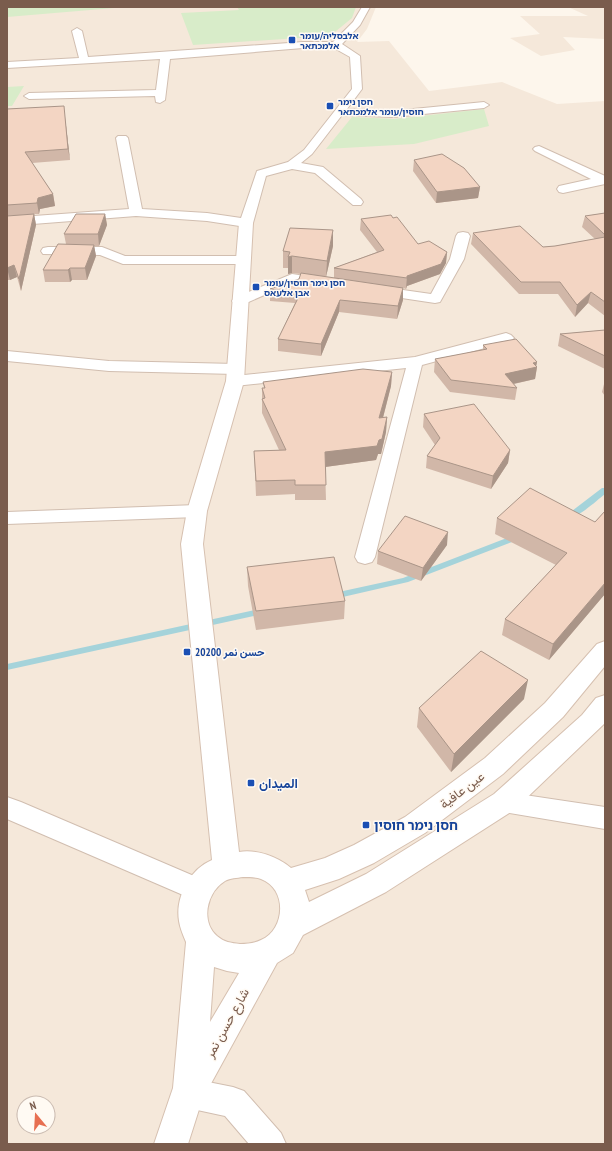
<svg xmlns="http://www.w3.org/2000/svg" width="612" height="1151" font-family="'PT Sans Narrow',Vazirmatn,'Noto Sans Hebrew',sans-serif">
  <rect width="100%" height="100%" fill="#fdf6ec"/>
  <path fill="#f5e8da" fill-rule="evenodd" d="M7,7H376L367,29L357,42L389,41L429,91L502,82L557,104L605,101V1144H7ZM24,1103H48V1127H24Z
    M568,7H605V39L563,37L575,50L541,56L510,38L540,34L520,16H588Z"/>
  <path fill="#d8ecc9" d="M7,7H126L7,17Z
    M237,7H356L352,18L330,36L193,45L181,13L239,10Z
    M24,86L12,106H7V87Z
    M484,109L489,126L414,144L326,149L352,117L394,119Z"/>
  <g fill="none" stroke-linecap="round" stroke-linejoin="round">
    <path fill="#a5d3da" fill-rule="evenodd" d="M602,488H605V494C596,501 575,521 564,519L563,517L564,515L568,514Z
      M517,534L520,535L521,537L520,539L408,582L334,599L330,596L334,593L403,578Z
      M264,608L267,609L268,611L267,613L7,670V664Z"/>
    <defs>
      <path id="street" d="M362,7H370L360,25L342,44L360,56L362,89L347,109L393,111L484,102L489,105L484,108L393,117L342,115L312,154L301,163L323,167L361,199L363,202L361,205H353L315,173L292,169L266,176L253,223L251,226L246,227L207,221L136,216L7,226V218L129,209L116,138L118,136H126L128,138L142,209L207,213L241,218L257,171L288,162L304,150L352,89L350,57L334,48H303L170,59L165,100L160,103L156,102L155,96L29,99L24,96L29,93L156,90L160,59L7,68V62L79,58L72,31L77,28L82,31L88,57L303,42H333L353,22Z
        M539,146L605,176V184L563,193L559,192L557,189L559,186L591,179L535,151L533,149L535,147Z
        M463,232L468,233L470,236L464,259L440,302L435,303L375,294L370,293L368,290L370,287L375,286L431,294L450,259L456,236L458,233Z
        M48,247H102L125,256H243L248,257L250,260L248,263L243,264H123L100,255L43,254L41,251L43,248Z
        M292,274L326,279L331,280L333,283L331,286L326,287L294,282L244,304L239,305L234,304L232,301L234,298Z
        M506,333L511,335L514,338L511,341L422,365L375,557L372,562L365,564L358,562L355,557L406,368L235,386L229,384L227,381L229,378L235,376L415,357Z
        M7,351L109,361L236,364L242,366L244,369L242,372L236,374L109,371L7,361Z
        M197,505L204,507L206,511L204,515L197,517L7,524V512Z
        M504,792L605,807V829L504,812L495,809L492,802L495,795Z
        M7,797L21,802L208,882L212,890L208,898L199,902L190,898L7,819Z
        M188,1078L233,1087L244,1091L281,1133L286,1144H249L225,1116L188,1108L177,1104L173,1093L177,1082Z"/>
      <path id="secondary" d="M246,219L251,220L253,223L244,381L207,511L203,544L239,852C257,849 278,857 291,868L325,858L354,845L405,817L485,758L545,703L597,644L605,641V666L563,717L503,774L425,833L374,863L339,879L305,890L309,902L366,874L494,794L582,715L596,698L605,695V723L514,810L386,892L303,935L293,953L277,963L202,1100L188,1144H154L173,1088L186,942C183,935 180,928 179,921C175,897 190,869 212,860L181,544L187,511L226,381L239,223L241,220ZM243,877C249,877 256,877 261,879C288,889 285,930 261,940C255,943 247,944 240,944C231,943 224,942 217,936C200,921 207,892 225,881C230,878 237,878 243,877ZM214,967L227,971L239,973L210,1022Z"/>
    </defs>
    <use href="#street" stroke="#d1beb0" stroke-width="2"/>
    <use href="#secondary" stroke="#d6c0b0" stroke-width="2"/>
    <use href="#street" fill="#fff" fill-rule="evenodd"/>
    <use href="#secondary" fill="#fff" fill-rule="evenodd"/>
  </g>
  <path fill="#d1b7a8" d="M7,109L65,117L70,160L32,163L53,194L55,206L40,209L39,214H34L36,225L21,291L17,277L10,280H7Z
    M414,160L480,187L478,198L436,203L413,171Z
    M605,213V316L588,303L575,317L558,294H519L471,244L473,233L543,247L555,246L595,239L582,227L585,216Z
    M105,214L107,225L99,246H94L96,256L87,280H72L70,282H45L43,270L66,244L64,234Z
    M393,218L418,244L447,252L446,263L440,274L407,286L406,289L403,288V300L397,319L339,312L321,356L278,351V339L295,303L270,301V289L299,279L301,274L292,273L288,274V268H283V251L333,230V246L326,277L334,278V268L377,252L360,230L361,219Z
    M605,330V369L558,346L560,334Z
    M483,345L537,362L536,366L537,367L535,379L514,384L517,388L515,400L450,392L434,372L435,359L483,350Z
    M392,372L391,386L383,418L387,417L386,432L381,454H378L376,460L325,467L326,500H295V494L256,496L254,451L279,450L262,413V388H264L263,382Z
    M605,380V396L602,392Z
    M424,414L510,450L508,463L491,489L426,468L427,456L435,445L423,427Z
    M605,511V594L549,660L502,635L505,619L556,565L495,534L497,518L595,522Z
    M447,545L421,581L377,564L378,551Z
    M247,567L345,601L344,619L256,630L248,586Z
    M524,699L451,772L417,727L419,708Z"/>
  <path fill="#aa9588" d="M64,106L65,117L70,160L68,149Z
    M480,187L478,198L436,203L437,192Z
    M53,194L55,206L40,209L39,214L37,203L38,198Z
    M34,214L36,225L21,291L19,279Z
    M105,214L107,225L99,246L98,234Z
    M333,230V246L326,277L327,261Z
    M94,245L96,256L87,280L85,268Z
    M447,252L446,263L440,274L407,286L406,289L407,276Z
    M292,256V273L288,274V257Z
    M14,265L17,277L10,280L7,268Z
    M70,268L72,280L70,282L68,270Z
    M403,288V300L397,319L398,306Z
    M591,292L588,303L575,317L577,305Z
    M340,300L339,312L321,356V344Z
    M537,362L536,367H537L535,379L503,386L505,374L533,363Z
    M392,372L391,386L379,433V418Z
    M387,417L386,432L381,454H378L376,460L325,467V452Z
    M510,450L508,463L491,489L493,476Z
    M448,532L447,545L421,581L423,568Z
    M605,583V594L549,660L553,644Z
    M528,680L524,699L451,772L454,754Z"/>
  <path fill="#f3d5c3" stroke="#aa9588" d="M64,106L68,149L25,152L53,194L38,198L37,203L7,205V109Z
    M442,154L464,168L480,187L437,192L414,160Z
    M605,213V235L585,216Z
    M34,214L19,279L14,265L7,268V216Z
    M76,214H105L98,234H64Z
    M391,215L393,218L397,217L418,244L429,241L447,252L441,264L407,276V278L334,268L384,250L361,219Z
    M520,226L543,247L555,246L605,237V302L591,292L577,305L560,282H521L473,233Z
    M290,228L333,230L327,261L292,256L288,257L290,252L283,251Z
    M58,244L94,245L85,268H70L68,270H43Z
    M301,273L403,288L398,306L340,300L321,344L278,339L301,292L270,289L299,279Z
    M605,330V356L560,334Z
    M516,339L537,362L533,363L537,367L505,374L517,388L451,380L435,359L487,349L483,345Z
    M363,369L392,372L379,418L387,417L382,439L379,440L377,446L325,452L326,485H295V480L256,481L254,451L286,450L262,399L265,398L262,388H265L263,382Z
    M474,404L510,450L493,476L427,456L440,438L424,414Z
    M530,488L595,522L605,511V583L553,644L505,619L567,553L497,518Z
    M405,516L448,532L423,568L378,551Z
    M334,557L345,601L256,611L247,567Z
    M481,651L528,680L454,754L419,708Z"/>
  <g fill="#1a4fb4" stroke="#fffaf3" stroke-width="1.5">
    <rect x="288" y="36" width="8" height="8" rx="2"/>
    <rect x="326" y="102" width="8" height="8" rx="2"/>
    <rect x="252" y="283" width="8" height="8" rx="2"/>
    <rect x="183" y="648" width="8" height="8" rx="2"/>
    <rect x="247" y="779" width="8" height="8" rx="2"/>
    <rect x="362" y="821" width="8" height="8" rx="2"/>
  </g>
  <g text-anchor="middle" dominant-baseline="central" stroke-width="3" stroke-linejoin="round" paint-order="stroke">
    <g font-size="9" font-weight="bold" fill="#164399" stroke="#fffaf3" text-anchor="start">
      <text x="300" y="35">אלבסליה/עומר<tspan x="300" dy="10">אלמכתאר</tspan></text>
      <text x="338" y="101">חסן נימר<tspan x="338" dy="10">חוסין/עומר אלמכתאר</tspan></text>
      <text x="264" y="282">חסן נימר חוסין/עומר<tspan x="264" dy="10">אבן אלעאס</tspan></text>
    </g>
    <g font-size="11" font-weight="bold" fill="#164399" stroke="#fffaf3" text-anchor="start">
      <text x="195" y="652">حسن نمر 20200</text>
    </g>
    <g font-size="13" font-weight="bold" fill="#164399" stroke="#fffaf3" text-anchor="start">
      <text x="259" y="783">الميدان</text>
      <text x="374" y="825">חסן נימר חוסין</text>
    </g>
    <g font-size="13" fill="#7a5c4d" stroke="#fffaf3">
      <text transform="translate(462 790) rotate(-37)">عين عافية</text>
      <text transform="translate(227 1023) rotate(-61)">شارع حسن نمر</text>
    </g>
  </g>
  <rect width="612" height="1151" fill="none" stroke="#7a5c4d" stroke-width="16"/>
  <g transform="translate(36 1115) rotate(342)"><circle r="19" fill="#fffaf3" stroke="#cabbb1"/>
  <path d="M0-3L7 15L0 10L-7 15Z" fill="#e76f51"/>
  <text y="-6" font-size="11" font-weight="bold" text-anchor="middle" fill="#7a5c4d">N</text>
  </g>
</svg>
